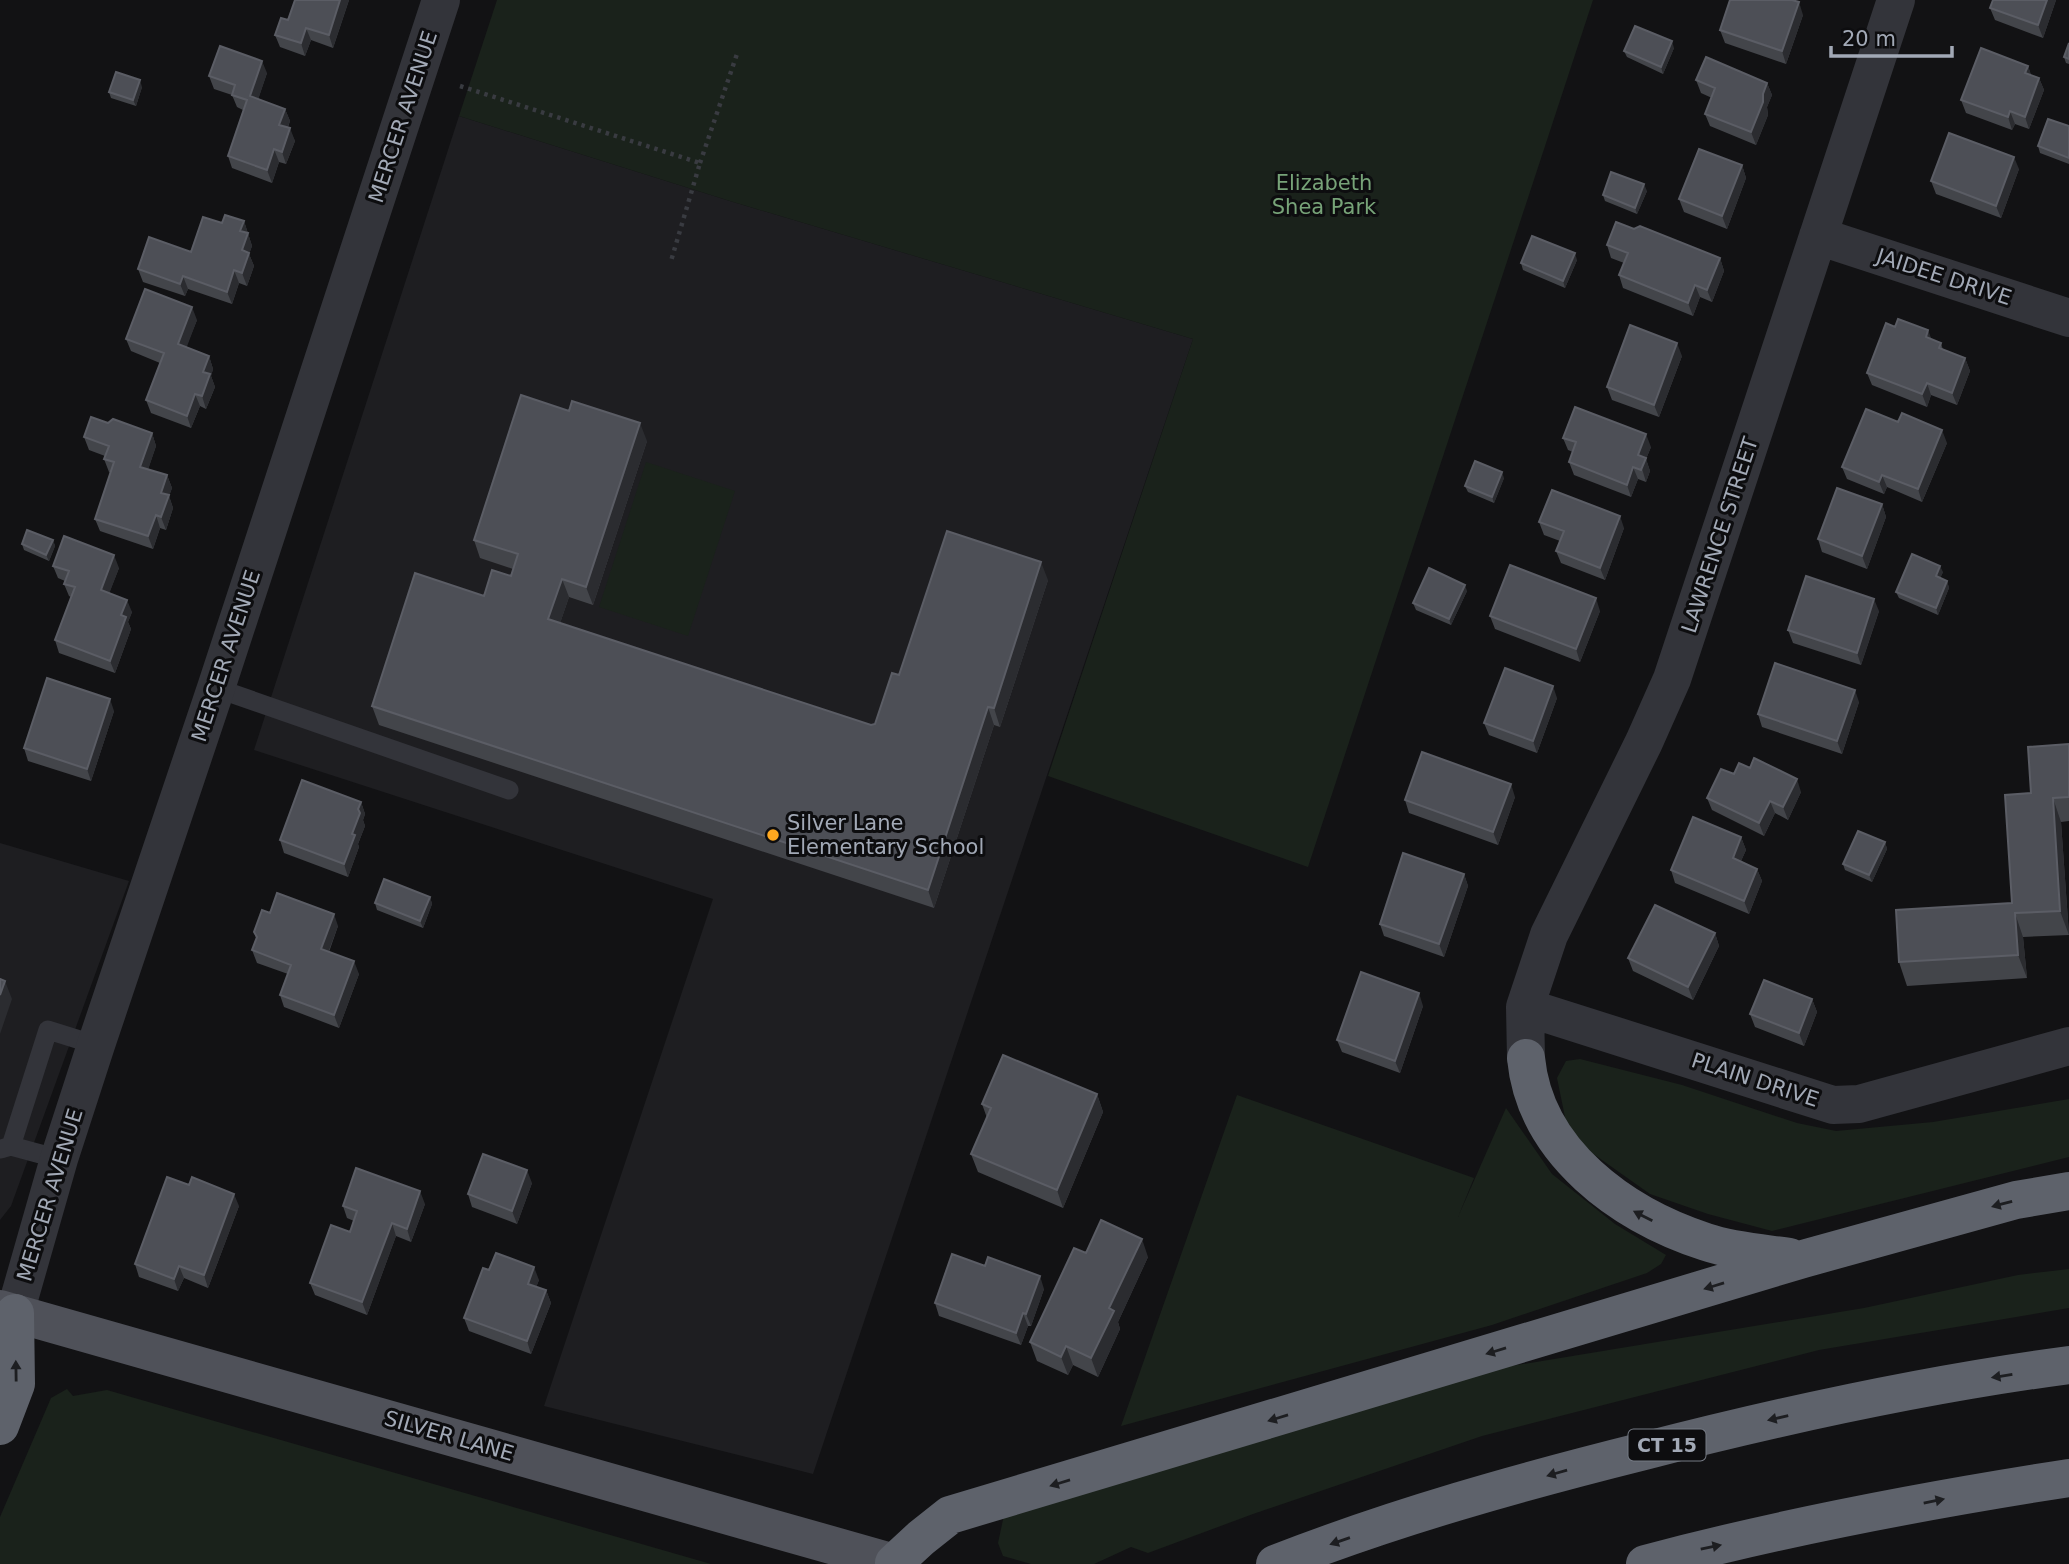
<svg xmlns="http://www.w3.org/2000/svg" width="2069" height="1564" font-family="'DejaVu Sans',sans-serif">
  <rect width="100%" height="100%" fill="#121214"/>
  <path fill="#1e1e21" d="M459,116L730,201L1193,339L813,1474L544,1406L713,899L254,750Z
    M0,843L129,881L11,1206L0,1220Z"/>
  <path fill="#1a221b" d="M497,0H1593L1308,867L1048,776L1193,339L730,201L459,116Z
    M646,462L735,491L688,636L599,607Z
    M1580,1059L1682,1085L1797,1123L1836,1131L1933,1122L2069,1099V1157L1772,1231L1708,1214L1650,1194L1585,1148L1566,1122L1557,1078L1566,1061Z
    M1237,1095L1474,1178L1458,1217L1506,1108L1552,1174L1615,1224L1666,1255L1661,1264L1647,1273L1492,1325L1121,1426Z
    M2069,1269V1308L1819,1350L1482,1436L1253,1514L1148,1553L1131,1547L1094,1564H1031L1003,1556L998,1543L1004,1515L1505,1367L1864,1308L2018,1275Z
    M67,1389L73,1396L107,1390L711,1564H0V1517L51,1398Z"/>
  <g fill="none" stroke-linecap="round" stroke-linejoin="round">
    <path stroke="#393b41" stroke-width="4.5" stroke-dasharray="3.5 5" stroke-linecap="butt" d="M460,86L700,163L671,261
      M700,163L738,51"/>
    <path stroke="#33343a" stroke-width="19" d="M216,688L509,790
      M11,1146L48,1030L96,1045
      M1,1149L11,1146L59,1159"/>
    <path stroke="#33343a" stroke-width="38" d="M1818,236L2069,318
      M1525,1007L1833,1105L1859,1104L2069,1046
      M1526,1058L1525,1007L1549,935L1644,742L1672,679L1896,0
      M15,1313L59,1159L96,1045L216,688L441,0"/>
    <path stroke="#4f5159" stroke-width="38" d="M0,1309L898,1564"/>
    <path stroke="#5e626b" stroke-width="38" d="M1526,1058C1535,1153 1623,1215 1706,1242C1733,1251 1762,1253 1790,1257
      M0,1426L16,1384L15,1313
      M894,1563L921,1538L950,1515L1803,1259L2016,1200L2069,1191
      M1275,1564C1395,1517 1520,1482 1644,1451C1784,1415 1926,1384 2069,1365
      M1645,1564C1784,1527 1927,1500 2069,1478"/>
  </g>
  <path fill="#43454a" d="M295,0H349L333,48L311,40L305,56L280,47L275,35L288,20Z
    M1993,0H2056L2043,38L1995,20L1990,8Z
    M1803,15L1786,64L1725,43L1720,30Z
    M2069,43V64L2066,63L2064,57Z
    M1674,48L1663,74L1627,57L1624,51Z
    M2028,66L2031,75L2039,78L2044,90L2029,129L2015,124L2012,130L1966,113L1961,100Z
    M267,73L258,99L285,109L290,121L288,127L295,141L286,164L279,162L272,183L232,168L228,156L243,110L237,107L232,95L214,89L209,76Z
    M1696,80L1767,83L1772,95L1767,107L1768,115L1756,145L1710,126L1705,114L1712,98L1701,93Z
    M142,87L136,106L111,98L109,92Z
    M2069,126V164L2040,153L2038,146Z
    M1742,165L1746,178L1727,229L1684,212L1679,199Z
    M2019,169L2001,218L1936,194L1931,181Z
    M1647,191L1637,214L1605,201L1603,195Z
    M244,221L252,246L249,254L254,266L247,286L239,283L232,304L188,289L185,296L143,282L138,269L191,252Z
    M1634,229L1720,258L1724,271L1712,302L1700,297L1693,316L1623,288L1619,275L1624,263L1611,258L1607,245Z
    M1577,260L1565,288L1523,270L1521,263Z
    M197,320L186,347L209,356L213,369L211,376L215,387L206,409L200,406L191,428L151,413L146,400L160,363L131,351L126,339Z
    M1932,340L1941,343L1943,350L1965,358L1970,371L1957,405L1931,395L1927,407L1872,385L1867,373Z
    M1682,356L1659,417L1612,400L1607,387Z
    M108,423L152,433L156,446L148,469L167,475L172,488L169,496L173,508L166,530L160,528L153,549L100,531L95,519L111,473L109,472L104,459L105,456L89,450L84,437Z
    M1563,438L1651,447L1646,459L1650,471L1646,482L1638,479L1631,497L1574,475L1569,462L1573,452L1568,450Z
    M647,441L593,605L569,597L560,623L871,725L875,724L899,675L1048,580L1000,727L994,725L934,908L379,725L372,706L484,596L511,576L513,569L480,558L474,540Z
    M1947,443L1922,502L1887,487L1884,494L1847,479L1842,467Z
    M1504,478L1494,503L1468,492L1465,486Z
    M1882,504L1886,517L1867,569L1822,552L1818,539Z
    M1539,522L1624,528L1605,580L1561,563L1556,551L1560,541L1544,535Z
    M53,540L55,546L49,561L24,550L22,544Z
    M53,566L119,568L109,593L132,612L128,622L131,629L115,673L59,653L55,640L71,597L69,596L64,584L65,581L58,578Z
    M1943,572L1940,578L1947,581L1949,588L1938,615L1899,598L1896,592Z
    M1467,591L1451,625L1416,610L1413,603Z
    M1600,611L1580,662L1495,629L1490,616Z
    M1879,611L1861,665L1793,643L1788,630Z
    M1557,698L1537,753L1489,735L1484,723Z
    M1859,702L1842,754L1762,727L1758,714Z
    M114,711L91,781L28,761L24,748Z
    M2069,744V821L2061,822L2069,935L2023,937L2027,978L1907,986L1899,962L2012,903L2031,793Z
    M1734,774L1801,792L1788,820L1775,813L1764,836L1712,810L1707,798Z
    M1515,797L1498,845L1409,813L1405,800Z
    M361,802L365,814L363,820L365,826L358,844L359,847L348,877L284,853L280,840Z
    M1741,837L1746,850L1741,861L1757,869L1762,881L1749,914L1675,883L1671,870Z
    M1885,842L1887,849L1872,882L1845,870L1843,864Z
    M1464,874L1468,886L1444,957L1384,936L1380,924Z
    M430,897L432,904L423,928L377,910L375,903Z
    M270,913L338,926L329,952L359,974L339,1028L284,1007L280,995L288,974L257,963L252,950L256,938L254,932Z
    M1715,933L1719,946L1693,1000L1633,971L1628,958Z
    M1812,999L1817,1012L1804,1046L1755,1027L1750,1014Z
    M1423,1006L1400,1073L1342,1052L1337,1040Z
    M1097,1094L1103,1112L1063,1208L978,1172L971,1154L987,1118L982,1104Z
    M532,1183L517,1224L472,1207L468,1194Z
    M425,1204L411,1242L396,1236L367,1315L315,1295L310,1283L350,1232L354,1221L347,1218L343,1206Z
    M239,1206L208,1288L184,1278L178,1291L139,1277L135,1264Z
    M1086,1253L1148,1257L1118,1322L1120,1329L1098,1377L1073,1365L1068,1375L1037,1361L1030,1342Z
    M489,1270L539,1280L536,1287L546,1290L551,1303L531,1354L469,1331L464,1318Z
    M1044,1289L1031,1326H1028L1021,1345L939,1316L935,1303Z"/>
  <path fill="#2b2c30" d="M340,0H349L333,48L329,35Z
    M2047,0H2056L2043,38L2038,25Z
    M1799,2L1803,15L1786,64L1782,51Z
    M306,28L311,40L305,56L301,43Z
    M1672,41L1674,48L1663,74L1661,67Z
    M262,61L267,73L255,109L250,96Z
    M2028,66L2032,78L2025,73Z
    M2039,78L2044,90L2029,129L2025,117Z
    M140,80L142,87L136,106L133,100Z
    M1767,83L1772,95L1767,107L1768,115L1756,145L1751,132Z
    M285,109L290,121L284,137L279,125Z
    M2010,111L2015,124L2012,130L2008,117Z
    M290,128L295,141L286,164L282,152Z
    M274,149L279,162L272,183L267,170Z
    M2014,157L2019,169L2001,218L1996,206Z
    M1742,165L1746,178L1727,229L1722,216Z
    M1644,184L1647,191L1637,214L1635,208Z
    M244,221L252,246L249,254L254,266L247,286L242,273L240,231Z
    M1575,253L1577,260L1565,288L1563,281Z
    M1720,258L1724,271L1712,302L1707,290Z
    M234,270L239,283L232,304L227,292Z
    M183,276L188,289L185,296L180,284Z
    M1695,285L1700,297L1693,316L1688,303Z
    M192,307L197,320L183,357L178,344Z
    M1928,330L1933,343L1926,337Z
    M1677,343L1682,356L1659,417L1654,405Z
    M209,356L213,369L211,376L215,387L206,409L202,396L203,372Z
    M1965,358L1970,371L1957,405L1952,393Z
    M1927,383L1931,395L1927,407L1922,394Z
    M195,394L200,406L191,428L187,416Z
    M640,423L647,441L593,605L586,587Z
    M1942,430L1947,443L1922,502L1918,489Z
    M152,433L156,446L145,479L140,467Z
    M1646,434L1651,447L1646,459L1650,471L1646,482L1638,455Z
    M1633,467L1638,479L1631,497L1627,485Z
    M1502,472L1504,478L1494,503L1492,497Z
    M167,475L172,488L169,496L173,508L166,530L161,517V493Z
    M1882,475L1887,487L1884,494L1879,482Z
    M1882,504L1886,517L1867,569L1862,556Z
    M156,515L160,528L153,549L148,536Z
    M1620,516L1624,528L1605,580L1600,568Z
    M53,540L55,546L49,561L46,555Z
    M114,555L119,568L106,602L101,590Z
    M1041,562L1048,580L1000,727L994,708Z
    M1940,566L1943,572L1938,583L1936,576Z
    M562,579L569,597L555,638L548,619Z
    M1947,581L1949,588L1938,615L1936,608Z
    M1465,585L1467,591L1451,625L1449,619Z
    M1596,598L1600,611L1580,662L1576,649Z
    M1874,599L1879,611L1861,665L1857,653Z
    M127,600L132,612L128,622L131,629L115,673L110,661L121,615Z
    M1553,686L1557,698L1537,753L1533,741Z
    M1855,690L1859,702L1842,754L1837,741Z
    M110,699L114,711L91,781L87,769Z
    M988,707L994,725L934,908L928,890Z
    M1797,779L1801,792L1788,820L1783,807Z
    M1511,784L1515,797L1498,845L1493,832Z
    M2053,798L2061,822L2069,935L2060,911Z
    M1770,801L1775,813L1764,836L1759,823Z
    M361,802L365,814L363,820L365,826L358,844L359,847L348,877L344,864Z
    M1741,837L1746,850L1737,870L1733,858Z
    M1885,842L1887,849L1872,882L1869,875Z
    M1757,869L1762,881L1749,914L1744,901Z
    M1464,874L1468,886L1444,957L1439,944Z
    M430,897L432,904L423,928L420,921Z
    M2015,913L2023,937L2027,978L2018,955Z
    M334,914L338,926L325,961L321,949Z
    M1715,933L1719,946L1693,1000L1688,987Z
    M354,961L359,974L339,1028L334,1015Z
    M5,981L12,999L0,1034V995Z
    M1419,993L1423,1006L1400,1073L1395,1061Z
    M1812,999L1817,1012L1804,1046L1799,1033Z
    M1097,1094L1103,1112L1063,1208L1057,1190Z
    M527,1170L532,1183L517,1224L512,1211Z
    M420,1191L425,1204L411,1242L407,1229Z
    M234,1194L239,1206L208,1288L204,1275Z
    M392,1223L396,1236L367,1315L362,1302Z
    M1142,1239L1148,1257L1118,1322L1120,1329L1098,1377L1091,1358L1109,1308Z
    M179,1266L184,1278L178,1291L174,1279Z
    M534,1267L539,1280L533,1296L528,1284Z
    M1040,1276L1044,1289L1031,1326L1026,1314Z
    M546,1290L551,1303L531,1354L527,1341Z
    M1023,1313L1028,1326L1021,1345L1016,1333Z
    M1066,1346L1073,1365L1068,1375L1061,1357Z"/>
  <path fill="#4d4f56" stroke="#5b5d65" stroke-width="2" d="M295,0H340L329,35L306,28L301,43L275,35L281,18L288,20Z
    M1730,0H1792L1799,2L1782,51L1720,30Z
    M1993,0H2047L2038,25L1990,8Z
    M1635,26L1672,41L1661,67L1624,51Z
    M2069,43V59L2064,57Z
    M220,46L262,61L250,96L285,109L279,125L290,128L282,152L274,149L267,170L228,156L247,100L232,95L235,85L209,76Z
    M1981,48L2028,66L2025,73L2039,78L2025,117L2010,111L2008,117L1961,100Z
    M1706,57L1767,83L1763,94V102L1751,132L1705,114L1715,88L1696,80Z
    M116,72L140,80L133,100L109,92Z
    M2048,119L2069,126V158L2038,146Z
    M1949,133L2014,157L1996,206L1931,181Z
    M1699,149L1742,165L1722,216L1679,199Z
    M1611,172L1644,184L1635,208L1603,195Z
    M225,215L244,221L240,231L248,233L242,250L249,253L242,273L234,270L227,292L183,276L180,284L138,269L149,237L191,252L203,217L222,223Z
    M1616,222L1634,229L1640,226L1720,258L1707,290L1695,285L1688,303L1619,275L1628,253L1607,245Z
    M1532,236L1575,253L1563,281L1521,263Z
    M145,289L192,307L178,344L209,356L203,372L210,374L202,396L195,394L187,416L146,400L164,353L126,339Z
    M1898,319L1928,330L1926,337L1941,343L1939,348L1965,358L1952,393L1927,383L1922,394L1867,373L1886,323L1895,327Z
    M1630,325L1677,343L1654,405L1607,387Z
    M521,395L569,411L572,401L640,423L586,587L562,579L548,619L871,725L875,724L892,673L899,675L947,531L1041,562L994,708L988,707L928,890L372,706L415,573L484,596L492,570L511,576L518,554L474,540Z
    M1575,407L1646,434L1638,455L1646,458L1641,470L1633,467L1627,485L1569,462L1576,442L1563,438Z
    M1866,409L1898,422L1902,413L1942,430L1918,489L1882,475L1879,482L1842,467Z
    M91,417L108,423L113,419L152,433L140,467L167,475L161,493L169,495L161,517L156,515L148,536L95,519L114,462L104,459L109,446L84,437Z
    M1475,461L1502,472L1492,497L1465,486Z
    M1837,488L1882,504L1862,556L1818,539Z
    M1552,490L1620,516L1600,568L1556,551L1564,531L1539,522Z
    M27,530L53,540L46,555L22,544Z
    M64,536L114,555L101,590L127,600L121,615L126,617L110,661L55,640L75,587L64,584L69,571L53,566Z
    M1912,554L1940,566L1936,576L1947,581L1936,608L1896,592Z
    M1510,565L1596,598L1576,649L1490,616Z
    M1429,568L1465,585L1449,619L1413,603Z
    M1806,576L1874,599L1857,653L1788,630Z
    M1775,663L1855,690L1837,741L1758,714Z
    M1505,668L1553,686L1533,741L1484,723Z
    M47,678L110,699L87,769L24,748Z
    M2069,744V797L2053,798L2060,911L2015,913L2018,955L1899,962L1896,910L2012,903L2005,795L2031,793L2028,747Z
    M1422,752L1511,784L1493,832L1405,800Z
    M1754,758L1797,779L1783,807L1770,801L1759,823L1707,798L1721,769L1734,774L1739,763L1750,768Z
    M302,780L361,802L358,809L360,813L352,834L355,835L344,864L280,840Z
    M1693,817L1741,837L1733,858L1757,869L1744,901L1671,870Z
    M1858,831L1885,842L1869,875L1843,864Z
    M1403,853L1464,874L1439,944L1380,924Z
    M384,879L430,897L420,921L375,903Z
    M277,893L334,914L321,949L354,961L334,1015L280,995L291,965L252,950L257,937L254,932L262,910L270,913Z
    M1655,905L1715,933L1688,987L1628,958Z
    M1361,972L1419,993L1395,1061L1337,1040Z
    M0,979L5,981L0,995Z
    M1764,980L1812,999L1799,1033L1750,1014Z
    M1003,1055L1097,1094L1057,1190L971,1154L991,1108L982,1104Z
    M483,1154L527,1170L512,1211L468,1194Z
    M356,1168L420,1191L407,1229L392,1223L362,1302L310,1283L331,1225L350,1232L357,1211L343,1206Z
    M167,1177L189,1185L192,1177L234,1194L204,1275L179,1266L174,1279L135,1264Z
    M1101,1220L1142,1239L1109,1308L1114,1311L1091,1358L1066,1346L1061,1357L1030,1342L1074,1248L1086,1253Z
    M496,1253L534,1267L528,1284L546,1290L527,1341L464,1318L483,1268L489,1270Z
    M952,1254L985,1266L988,1257L1040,1276L1026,1314L1023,1313L1016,1333L935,1303Z"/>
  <defs><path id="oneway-solid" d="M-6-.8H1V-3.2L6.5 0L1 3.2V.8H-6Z" transform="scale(1.75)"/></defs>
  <g fill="#1d1e21">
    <use href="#oneway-solid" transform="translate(2002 1204) rotate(165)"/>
    <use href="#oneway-solid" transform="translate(1643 1216) rotate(-153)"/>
    <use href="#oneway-solid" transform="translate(1714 1286) rotate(163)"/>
    <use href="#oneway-solid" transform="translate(1496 1351) rotate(163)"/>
    <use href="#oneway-solid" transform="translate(16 1371) rotate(-91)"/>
    <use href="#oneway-solid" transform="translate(2002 1376) rotate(171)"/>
    <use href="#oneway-solid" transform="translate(1278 1418) rotate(163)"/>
    <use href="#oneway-solid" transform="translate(1778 1418) rotate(167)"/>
    <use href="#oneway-solid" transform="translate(1557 1473) rotate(164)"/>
    <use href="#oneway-solid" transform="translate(1060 1483) rotate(163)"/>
    <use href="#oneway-solid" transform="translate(1934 1501) rotate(-11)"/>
    <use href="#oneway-solid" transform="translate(1340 1541) rotate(161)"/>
    <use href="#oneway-solid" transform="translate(1711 1547) rotate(-12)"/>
  </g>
  <circle fill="#ffa81f" stroke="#0d0d0f" stroke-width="2.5" cx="773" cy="835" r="7"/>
  <g text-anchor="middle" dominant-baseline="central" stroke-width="6" stroke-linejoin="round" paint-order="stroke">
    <rect fill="#0d0d0f" stroke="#757a84" stroke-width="2" x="1628.5" y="1429.5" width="77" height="31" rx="5"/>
    <g font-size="19" font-weight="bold" fill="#a2a9b6">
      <text x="1667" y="1445">CT 15</text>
    </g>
    <g font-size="21" fill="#a2a9b6" stroke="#0d0d0f">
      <text transform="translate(403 117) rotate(-72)">MERCER AVENUE</text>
      <text transform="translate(1944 277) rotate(18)">JAIDEE DRIVE</text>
      <text transform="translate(1720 535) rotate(-72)">LAWRENCE STREET</text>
      <text transform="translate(226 656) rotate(-72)">MERCER AVENUE</text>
      <text transform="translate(1755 1080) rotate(18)">PLAIN DRIVE</text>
      <text transform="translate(50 1195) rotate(-73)">MERCER AVENUE</text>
      <text transform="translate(449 1436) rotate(16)">SILVER LANE</text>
    </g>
    <g font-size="21" fill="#77a378" stroke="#0d0d0f">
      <text x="1324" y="183">Elizabeth<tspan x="1324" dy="24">Shea Park</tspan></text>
    </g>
    <g font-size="21" fill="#a2a9b6" stroke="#0d0d0f" text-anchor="start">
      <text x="787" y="823">Silver Lane<tspan x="787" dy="24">Elementary School</tspan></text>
    </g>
  </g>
  <path d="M1831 46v10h121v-10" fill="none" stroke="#a2a9b6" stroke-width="3.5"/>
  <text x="1842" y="46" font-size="21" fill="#a2a9b6" stroke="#0d0d0f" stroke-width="5" paint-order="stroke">20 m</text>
</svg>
